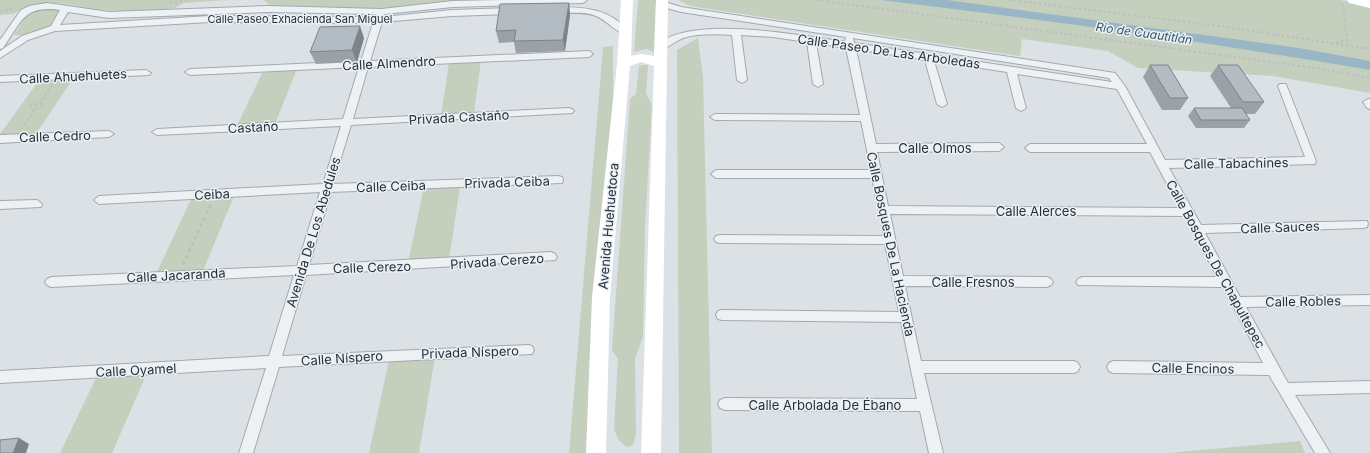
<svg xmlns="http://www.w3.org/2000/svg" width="1370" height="453" font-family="Inter,sans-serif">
  <rect width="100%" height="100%" fill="#dce1e6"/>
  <path fill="#c5cfbd" d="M0,0H228L184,3L175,8L137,12L101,10L58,3L29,5L13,14L0,15Z
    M264,0H495L369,9L271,6Z
    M638,0H656L654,52L646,49L634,52Z
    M678,0H1341L1370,6V93L1273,76L1138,68L1108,51L1022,39L1020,56L690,6Z
    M39,9H61C60,12 59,16 57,18C51,30 27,37 14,35L26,17Z
    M698,38L703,78L712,453H679L677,50Z
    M613,46V97L595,285L586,453H569L603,47Z
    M481,61L474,113L441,116L449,63Z
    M643,65H648L646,93L652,105L645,226L643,336L635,359L636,434L633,445L626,447L618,439L614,429L618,359L612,350L630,99L636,94L639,66Z
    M297,69L275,124L237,126L263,71Z
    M74,77L36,134H0L40,79Z
    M460,186L449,260L408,263L424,187Z
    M234,196L203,271L156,274L192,197Z
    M435,357L419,453H369L389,360Z
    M147,373L112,453H60L97,376Z
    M1300,441L1305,453H1169Z"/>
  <path fill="#98b6c5" d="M881,0H947L1299,48L1370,61V70C1208,42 1044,20 881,0Z"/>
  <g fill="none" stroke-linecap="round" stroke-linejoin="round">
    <defs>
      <path id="street" d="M501,0H587L583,3L453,7L384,14L383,17L452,10L513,8L517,11L513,14L452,16L382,22L370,61L589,51L593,54L589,57L368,67L353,119L569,108L572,109L574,111L572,113L351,125L333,184L558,176L562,177L563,180L562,183L331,192L309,265L551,252L555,254L557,257L555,260L306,275L282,356L528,345L532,346L534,350L532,354L279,367L253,453H239L266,368L0,383V371L269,356L294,275L51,287L47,285L45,282L47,279L51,277L297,266L320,192L99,204L94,200L99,196L323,184L341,126L157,135L152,132L157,129L343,119L359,67L190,75L185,72L190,69L361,61L373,23L210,22L55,31L28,40L0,58V51L22,36L51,26L60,10C24,5 22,21 3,48L0,49V40L21,10L29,6L47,3L109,12L268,6L381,9L453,1ZM68,12L109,18L268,12L376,14L375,17L210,16L60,25Z
        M662,1L681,7L1115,73L1125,86L1165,160L1305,157L1278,86L1280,84H1286L1316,161L1315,164L1169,168L1201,225L1367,221L1368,224L1367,227L1363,228L1205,233L1240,297L1370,295V305L1246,307L1288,383L1370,381V393L1295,395L1330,453H1315L1269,375L1113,373L1109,371L1107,367L1109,363L1113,361L1263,363L1223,287L1078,285L1076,282L1078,279L1082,277H1217L1185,216L890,214L903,276L1047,277L1051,279L1053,282L1051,285L1047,287L905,286L921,361H1074L1078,363L1080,367L1078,371L1074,373H924L943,453H929L920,411L725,410L720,408L718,404L720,400L725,398L917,399L901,322L722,320L718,319L716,315L718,311L722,310L899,312L885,244L720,243L716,242L714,239L716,236L720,235L884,236L872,178H716L711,174L716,170H871L861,121L715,120L710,117L715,114L860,115L846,48L816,43L823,84L818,87L813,84L807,42L773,37L741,35L747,80L742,83L737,80L732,35C717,34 698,33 683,38C676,41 670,46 663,49L660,50L656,47C684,13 805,36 845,42L846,37L681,12L659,6V2ZM853,38L1109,78L1112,82L854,43ZM856,49L925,60L937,104L942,107L947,104L934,61L1007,72L1016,108L1021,111L1026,108L1017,74L1117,89L1147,144H1030L1025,148L1030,152H1150L1180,208L888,206L877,152L999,151L1004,147L999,143L876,144Z
        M555,7C583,7 610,8 629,32L628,34C620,36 605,19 596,16C582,10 566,15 552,12V8Z
        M146,70L151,73L149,75L0,82V76Z
        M1368,99H1370V109L1367,108L1363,102Z
        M109,131L114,134L109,137L0,143V135Z
        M37,200L42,204L41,207L0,209V201Z"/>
    </defs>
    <use href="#street" stroke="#a2a9af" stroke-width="2"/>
    <path stroke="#babfc4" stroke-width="2" stroke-dasharray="2.5 2.5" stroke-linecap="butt" d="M817,0L1315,68L1370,78
      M1009,0L1219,26L1370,49
      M170,3L186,0
      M0,12L15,8
      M1336,42L1347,40L1343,4
      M35,110L32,109L31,106L40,103L52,85
      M21,129L35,110L44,105L40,103"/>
    <path stroke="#babfc4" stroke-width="2.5" stroke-dasharray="3.5 3.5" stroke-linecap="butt" d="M183,265L211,204"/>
    <use href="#street" fill="#eef1f4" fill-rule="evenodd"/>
    <path fill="#fff" fill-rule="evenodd" d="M621,0H633L631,56L641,54L654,56L656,0H668L661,453H641L654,66L641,62L630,66L610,297L606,453H586L592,297L617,64Z
      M1347,0H1370V8L1349,3Z"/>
  </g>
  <path fill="#9aa2a7" d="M569,3L570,15L565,51L516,53L514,42L499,43L496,31Z
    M364,38L357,62L316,64L310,52Z
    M1150,65L1188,98L1180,110H1162L1143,77Z
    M1218,65L1264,102L1255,114H1246L1250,120L1244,128H1196L1188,116L1194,108H1231L1210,76Z"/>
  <path fill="#7d8488" d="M569,3L570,15L565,51L563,40Z
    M360,26L364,38L357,62L352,50Z
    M19,438L29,444L26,453H13Z"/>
  <path fill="#b3bcc2" stroke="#7d8488" d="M569,3L563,40L514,41L516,30L496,31L500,4Z
    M360,26L352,50L310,52L320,27Z
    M1150,65H1168L1188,98H1170Z
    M1218,65H1238L1264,102H1243Z
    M1194,108H1242L1250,120H1201Z
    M19,438L13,453H0V440Z"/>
  <g text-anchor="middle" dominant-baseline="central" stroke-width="3" stroke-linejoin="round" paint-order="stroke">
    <g font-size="11" fill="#26323b" stroke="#ebf0f4">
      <text x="300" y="19">Calle Paseo Exhacienda San Miguel</text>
    </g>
    <g font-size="12" font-style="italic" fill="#32576d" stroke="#ebf0f4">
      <text transform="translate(1144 33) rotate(8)">Rio de Cuautitlán</text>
    </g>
    <g font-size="13" fill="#26323b" stroke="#ebf0f4">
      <text transform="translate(889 51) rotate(8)">Calle Paseo De Las Arboledas</text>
      <text transform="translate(389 63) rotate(-3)">Calle Almendro</text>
      <text transform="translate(73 76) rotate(-3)">Calle Ahuehuetes</text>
      <text transform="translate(459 117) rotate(-3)">Privada Castaño</text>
      <text transform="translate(253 127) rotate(-3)">Castaño</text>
      <text transform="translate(55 136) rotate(-2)">Calle Cedro</text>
      <text x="935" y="148">Calle Olmos</text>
      <text transform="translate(1236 163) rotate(-1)">Calle Tabachines</text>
      <text transform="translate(507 182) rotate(-2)">Privada Ceiba</text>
      <text transform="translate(391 186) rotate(-2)">Calle Ceiba</text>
      <text transform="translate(212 194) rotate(-3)">Ceiba</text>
      <text x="1036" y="211">Calle Alerces</text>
      <text transform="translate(608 226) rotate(-85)">Avenida Huehuetoca</text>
      <text transform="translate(1280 227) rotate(-2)">Calle Sauces</text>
      <text transform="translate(313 232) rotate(-73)">Avenida De Los Abedules</text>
      <text transform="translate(891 244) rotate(78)">Calle Bosques De La Hacienda</text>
      <text transform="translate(497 261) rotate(-4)">Privada Cerezo</text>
      <text transform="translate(1216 264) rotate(61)">Calle Bosques De Chapultepec</text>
      <text transform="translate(372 267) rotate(-2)">Calle Cerezo</text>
      <text transform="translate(176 275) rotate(-3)">Calle Jacaranda</text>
      <text x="973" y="282">Calle Fresnos</text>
      <text transform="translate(1303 301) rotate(-1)">Calle Robles</text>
      <text transform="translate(470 352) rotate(-2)">Privada Níspero</text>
      <text transform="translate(342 358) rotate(-4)">Calle Níspero</text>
      <text transform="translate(1193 368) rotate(1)">Calle Encinos</text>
      <text transform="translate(136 370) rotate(-3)">Calle Oyamel</text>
      <text x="825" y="405">Calle Arbolada De Ébano</text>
    </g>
  </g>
</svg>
